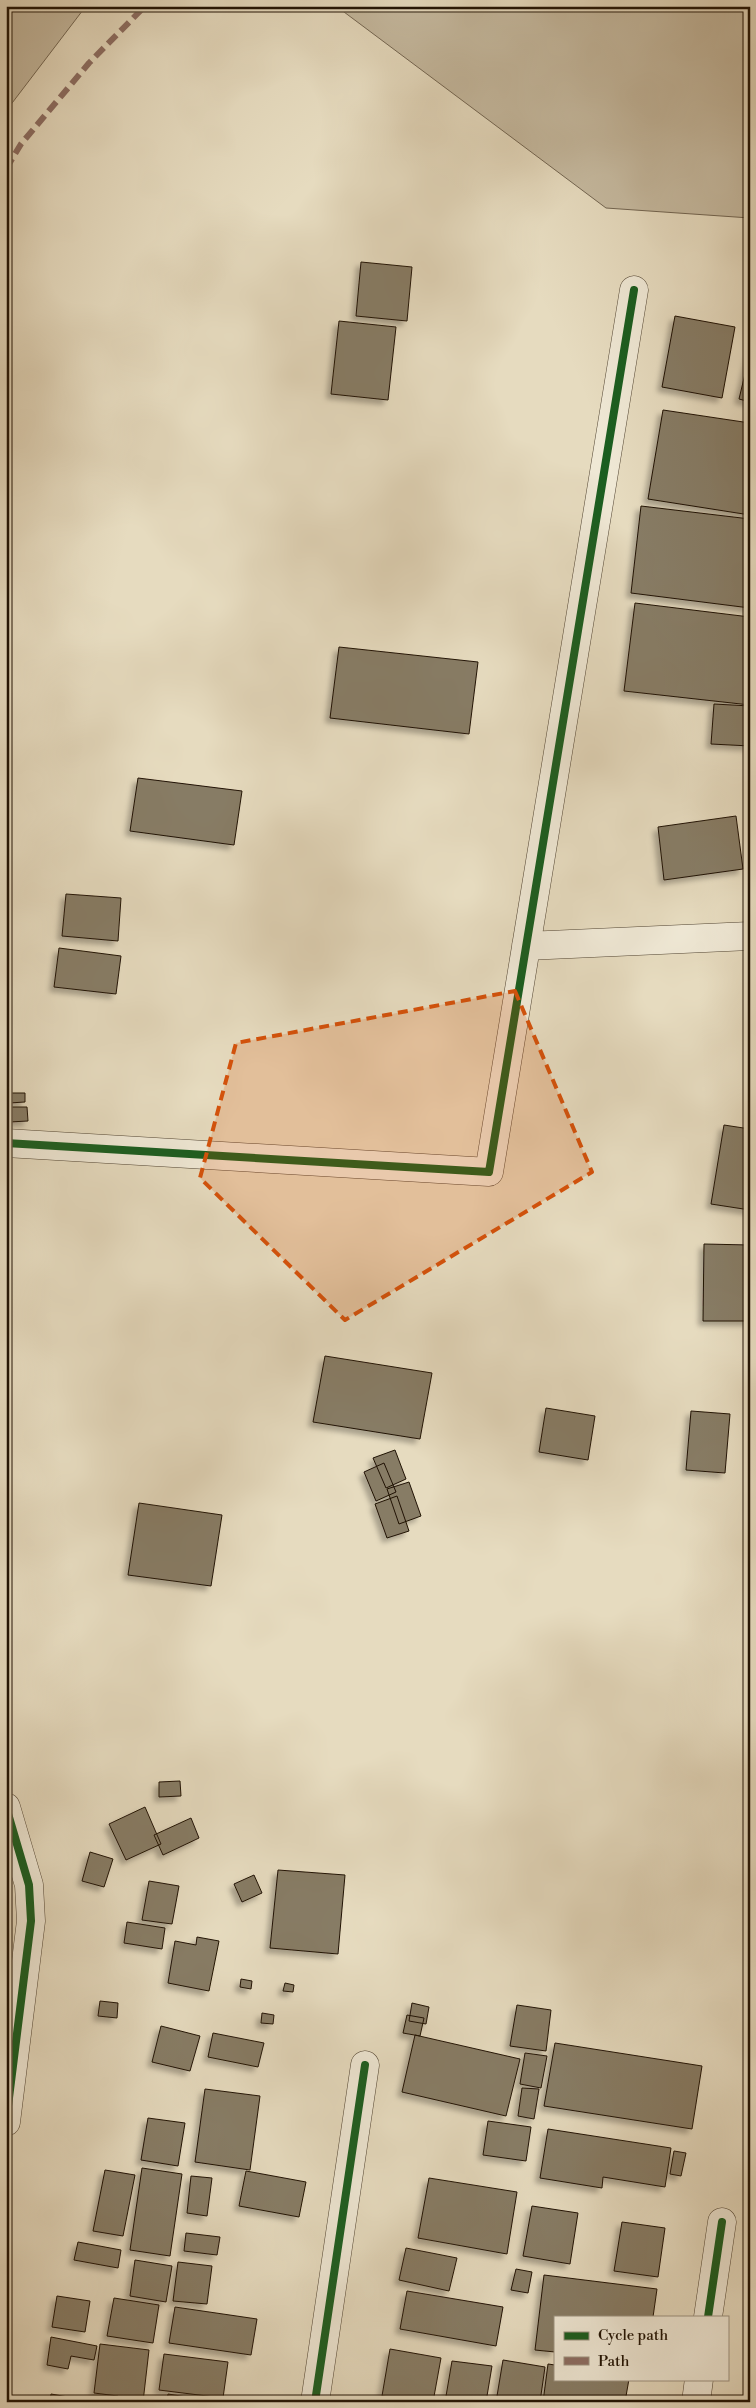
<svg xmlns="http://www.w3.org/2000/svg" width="756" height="2408" font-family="'Libre Bodoni',serif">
  <defs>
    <filter id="shadow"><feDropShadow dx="-4.5" dy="4.5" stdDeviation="2.5" flood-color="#0004"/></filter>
  </defs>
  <rect width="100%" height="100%" fill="#e6dbbf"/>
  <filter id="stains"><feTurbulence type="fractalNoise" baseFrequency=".004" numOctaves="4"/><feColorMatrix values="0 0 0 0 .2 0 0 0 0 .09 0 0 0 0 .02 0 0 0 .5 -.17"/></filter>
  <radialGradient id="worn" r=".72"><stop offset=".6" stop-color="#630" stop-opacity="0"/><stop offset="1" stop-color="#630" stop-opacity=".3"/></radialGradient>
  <path fill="#c5b99f" stroke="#736652" d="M6,6H86L6,111Z
    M336,6H750V218L606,208Z"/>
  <path fill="#877b65" stroke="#211304" filter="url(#shadow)" d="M361,262L412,267L407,321L356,316Z
    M675,316L735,327L722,398L662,387Z
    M339,321L396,327L388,400L331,394Z
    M750,353V402L739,399Z
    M663,410L750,423V515L648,499Z
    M641,506L750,519V608L631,593Z
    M635,603L750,617V705L624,691Z
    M339,647L478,662L469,734L330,718Z
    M714,704L750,706V746L711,744Z
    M138,778L242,791L234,845L130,831Z
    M736,816L743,869L664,880L658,827Z
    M66,894L121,898L118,941L62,936Z
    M59,948L121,956L116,994L54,987Z
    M10,1093H25V1102L9,1103Z
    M8,1107H27L28,1121L9,1122Z
    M724,1125L750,1129V1210L711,1204Z
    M704,1244L750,1245V1321H703Z
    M325,1356L432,1373L420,1439L313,1422Z
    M546,1408L595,1416L588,1460L539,1452Z
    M691,1411L730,1414L725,1473L686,1470Z
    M395,1450L406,1479L386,1488L373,1458Z
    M384,1463L396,1492L376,1501L364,1472Z
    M409,1482L421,1516L399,1524L387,1489Z
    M397,1496L409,1531L387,1538L375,1504Z
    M139,1503L222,1515L211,1586L128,1575Z
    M180,1781L181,1796L159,1797V1782Z
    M145,1807L161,1844L126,1860L109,1824Z
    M191,1818L199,1838L163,1855L154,1835Z
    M90,1852L113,1859L104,1887L82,1881Z
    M278,1870L345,1875L338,1954L270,1948Z
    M254,1875L262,1893L242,1902L234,1884Z
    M149,1881L179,1886L172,1924L142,1920Z
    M127,1922L165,1928L162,1949L124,1943Z
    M197,1937L219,1941L209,1991L168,1983L175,1941L196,1945Z
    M241,1979L252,1981L251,1989L240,1987Z
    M285,1983L294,1985L293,1992L283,1991Z
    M100,2001L118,2003L117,2018L98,2016Z
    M412,2003L429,2007L426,2024L409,2021Z
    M517,2005L551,2010L546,2051L510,2046Z
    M262,2013L274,2015L273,2024L261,2023Z
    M407,2015L424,2018L420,2036L403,2033Z
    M161,2026L200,2036L190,2071L152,2062Z
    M213,2033L264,2043L258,2067L208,2057Z
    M415,2035L520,2059L506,2116L402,2092Z
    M555,2043L702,2066L692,2129L544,2106Z
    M525,2053L547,2056L541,2088L520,2084Z
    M522,2088L539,2089L534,2119L518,2116Z
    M205,2089L260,2096L250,2170L195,2162Z
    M148,2118L185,2123L178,2166L141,2160Z
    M488,2121L531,2127L526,2161L483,2155Z
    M548,2129L671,2148L665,2187L603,2177L602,2188L540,2178Z
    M674,2151L686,2153L681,2176L670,2174Z
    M142,2168L182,2174L170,2256L130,2250Z
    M105,2170L135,2175L123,2236L93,2231Z
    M246,2171L306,2182L299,2217L239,2206Z
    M191,2176L212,2178L207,2216L187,2213Z
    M429,2178L517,2192L507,2254L418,2238Z
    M532,2206L578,2213L570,2264L523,2256Z
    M622,2222L665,2228L658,2277L614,2271Z
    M186,2233L220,2237L217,2255L184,2251Z
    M78,2242L121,2250L118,2268L74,2260Z
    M406,2248L457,2258L449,2291L399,2280Z
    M135,2260L172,2266L166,2302L130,2296Z
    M178,2262L212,2266L207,2304L173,2301Z
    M516,2269L532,2272L528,2293L511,2290Z
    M544,2275L657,2289L653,2317H555V2352L535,2350Z
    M407,2291L503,2307L496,2346L400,2329Z
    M57,2296L90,2301L85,2332L52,2327Z
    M114,2298L159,2305L153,2343L107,2336Z
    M175,2307L257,2319L251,2355L169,2343Z
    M51,2337L97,2346L94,2360L71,2356L68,2369L47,2365Z
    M100,2344L149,2350L143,2402H117L118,2396L94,2393Z
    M390,2349L441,2358L433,2402L382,2396Z
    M164,2354L228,2362L223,2398L159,2390Z
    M503,2360L545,2367L540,2402H496Z
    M452,2361L492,2366L486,2402H445Z
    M548,2364L555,2365V2379H629L625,2402H543Z
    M51,2394L68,2397V2402H50Z
    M168,2394L205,2400L204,2402H167Z"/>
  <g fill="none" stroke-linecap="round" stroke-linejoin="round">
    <defs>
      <path id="minor" d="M526,946L750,936
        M6,1143L489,1172L634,290
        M6,1807L29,1885L31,1921L6,2122
        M708,2317L722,2222
        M315,2402L365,2065
        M696,2402L699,2379"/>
    </defs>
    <use href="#minor" stroke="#524533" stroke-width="29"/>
    <use href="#minor" stroke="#efe8d5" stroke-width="28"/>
    <path stroke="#8d6e63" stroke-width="6" stroke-dasharray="12 6" stroke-linecap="butt" d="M6,169L21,144L89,63L145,6"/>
    <defs>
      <path id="cycleway" d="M6,1143L489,1172L634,290
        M6,1807L29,1885L31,1921L6,2122
        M708,2317L722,2222
        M315,2402L365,2065"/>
    </defs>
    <use href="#cycleway" stroke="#efe8d5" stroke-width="11"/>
    <use href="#cycleway" stroke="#1b5e20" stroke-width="8"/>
  </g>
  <path fill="#d4520b" fill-opacity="0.2" stroke="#d4520b" stroke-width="4" stroke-dasharray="10 6" stroke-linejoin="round" d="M515,991L592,1172L345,1320L200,1178L236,1043Z"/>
  <rect width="756" height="2408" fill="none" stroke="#e6dbbf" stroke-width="25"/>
  <rect x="8" y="8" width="741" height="2393" fill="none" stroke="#211304" stroke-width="2.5"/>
  <rect x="12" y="12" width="731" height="2383" fill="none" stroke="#211304"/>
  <rect x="554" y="2316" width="175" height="65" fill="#efe8d5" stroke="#9d9381"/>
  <rect x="564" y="2332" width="25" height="8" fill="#1b5e20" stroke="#9d9381"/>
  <text x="598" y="2340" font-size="15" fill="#211304">Cycle path</text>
  <rect x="564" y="2357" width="25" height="8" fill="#8d6e63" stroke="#9d9381"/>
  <text x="598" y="2366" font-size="15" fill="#211304">Path</text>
  <rect width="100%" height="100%" filter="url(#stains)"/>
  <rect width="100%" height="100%" fill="url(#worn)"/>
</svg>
